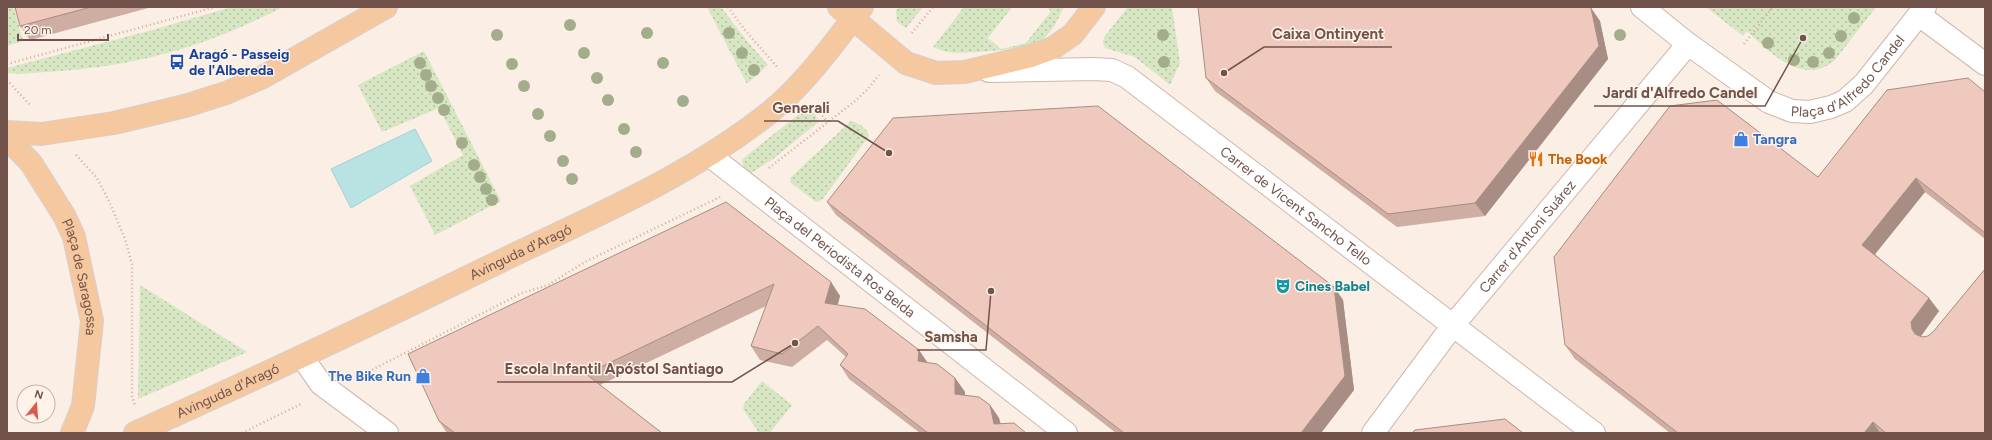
<svg xmlns="http://www.w3.org/2000/svg" width="1992" height="440" font-family="Figtree,sans-serif">
  <defs>
    <pattern id="green-dots" width="8" height="8" patternUnits="userSpaceOnUse"><rect width="8" height="8" fill="#d7e7c3"/><path d="M2 2h.1M6 6h.1" fill="none" stroke="#b3bea0" stroke-width="1.8" stroke-linecap="round"/></pattern>
  </defs>
  <rect width="100%" height="100%" fill="#fbeee4"/>
  <path fill="url(#green-dots)" d="M7,7H14L23,41L7,46Z
    M232,7H283C209,45 142,65 59,71C42,72 24,75 7,73V68L145,32Z
    M707,7H721L747,41L768,65L747,84Z
    M898,7H923L906,28L897,22L896,11Z
    M964,7H1012L988,38L1001,49L1026,43L1051,11L1047,7H1064C1058,19 1051,35 1039,42C1027,49 962,55 948,52C943,51 938,49 933,47Z
    M1128,7H1172L1180,63L1170,85L1135,57L1105,48L1103,43L1104,37Z
    M1706,7H1876L1835,60C1803,87 1770,53 1747,31L1743,36Z
    M424,51L501,201L435,235L410,186L463,155L439,108L382,132L358,85Z
    M808,107L815,114L818,122L816,124L773,159L751,173L744,168L742,160L745,157Z
    M851,121C858,122 869,130 869,136L822,200L816,202L791,183L790,178Z
    M140,285L247,352L138,399Z
    M762,381L792,405L770,433H759L743,409L744,404Z"/>
  <path fill="#b9e3e3" stroke="#a0d4d4" d="M415,129L432,161L351,208L331,169Z"/>
  <g fill="none" stroke-linecap="round" stroke-linejoin="round">
    <defs>
      <g id="minor">
        <path id="s1" d="M1642,7L1688,44L1769,102L1792,111L1810,112L1831,107L1845,101L1864,84L1925,7"/>
        <path d="M1919,15L1985,64"/>
        <path id="s2" d="M989,71L1093,69L1112,70L1127,77L1594,433"/>
        <path id="s3" d="M709,155L1066,433"/>
        <path d="M302,357L321,384L387,433"/>
        <path id="s4" d="M1373,433L1454,324L1688,44"/>
      </g>
      <g id="primary">
        <path d="M839,7L906,63L936,73L965,72L1031,56L1053,48L1073,34L1094,7"/>
        <path d="M7,132L41,134L114,123L185,106L226,93L261,78L386,7"/>
        <path id="s5" d="M7,138L31,163L65,217L74,237L92,321L83,406L72,433"/>
        <path id="s6" d="M135,433C260,377 384,318 507,258C597,215 691,175 769,113C806,83 833,44 862,7"/>
      </g>
    </defs>
    <use href="#minor" stroke="#ceb7ae" stroke-width="24"/>
    <use href="#primary" stroke="#d7cfcd" stroke-width="24"/>
    <path stroke="#d3aca0" stroke-width="2.5" stroke-dasharray="1 3" stroke-linecap="butt" d="M728,7L744,29L778,68
      M912,33L933,7
      M1744,44L1773,7
      M7,64L215,7
      M7,80L31,106
      M814,107L828,122
      M76,155L97,178L109,201L125,239L132,264V397L135,405
      M769,168L855,101L867,90L879,75
      M358,377L522,293L548,285L585,262L720,197
      M242,433L303,403"/>
    <use href="#minor" stroke="#fff" stroke-width="22"/>
    <use href="#primary" stroke="#f6c89f" stroke-width="22"/>
  </g>
  <g fill="#a3ad8b">
    <circle cx="1854" cy="18" r="6"/>
    <circle cx="570" cy="25" r="6"/>
    <circle cx="647" cy="33" r="6"/>
    <circle cx="729" cy="33" r="6"/>
    <circle cx="497" cy="35" r="6"/>
    <circle cx="1163" cy="35" r="6"/>
    <circle cx="1620" cy="35" r="6"/>
    <circle cx="1841" cy="36" r="6"/>
    <circle cx="1768" cy="43" r="6"/>
    <circle cx="584" cy="53" r="6"/>
    <circle cx="742" cy="53" r="6"/>
    <circle cx="1829" cy="53" r="6"/>
    <circle cx="1794" cy="60" r="6"/>
    <circle cx="1164" cy="62" r="6"/>
    <circle cx="1813" cy="62" r="6"/>
    <circle cx="420" cy="63" r="6"/>
    <circle cx="663" cy="63" r="6"/>
    <circle cx="512" cy="64" r="6"/>
    <circle cx="754" cy="70" r="6"/>
    <circle cx="426" cy="75" r="6"/>
    <circle cx="597" cy="78" r="6"/>
    <circle cx="431" cy="86" r="6"/>
    <circle cx="524" cy="86" r="6"/>
    <circle cx="438" cy="98" r="6"/>
    <circle cx="608" cy="100" r="6"/>
    <circle cx="683" cy="101" r="6"/>
    <circle cx="444" cy="110" r="6"/>
    <circle cx="538" cy="114" r="6"/>
    <circle cx="624" cy="129" r="6"/>
    <circle cx="550" cy="136" r="6"/>
    <circle cx="462" cy="143" r="6"/>
    <circle cx="636" cy="152" r="6"/>
    <circle cx="563" cy="161" r="6"/>
    <circle cx="474" cy="165" r="6"/>
    <circle cx="480" cy="177" r="6"/>
    <circle cx="572" cy="179" r="6"/>
    <circle cx="486" cy="189" r="6"/>
    <circle cx="492" cy="200" r="6"/>
  </g>
  <path fill="#ceada3" d="M15,7H152L30,40L20,26Z
    M1591,8L1600,21L1608,59L1485,216L1397,227L1215,91L1206,78Z
    M1985,92V239L1925,192L1875,254L1939,311L1921,336L1985,433H1670L1575,359L1565,345L1818,177Z
    M726,202L831,282L840,296L838,305L919,350L928,363L955,378L965,392L964,395L990,405L999,418L1001,424L1026,433H920L849,379L840,365L846,357L827,340L792,367L760,360L751,346L766,306L600,385L662,433H447L439,421Z
    M827,202L1334,287L1343,300L1354,390L1321,433H1116L836,215Z"/>
  <path fill="#a78d84" d="M1591,8L1600,21L1608,59L1485,216L1475,203Z
    M1916,178L1925,192L1872,258L1862,245Z
    M831,282L840,296L834,316L825,303Z
    M1334,287L1343,300L1354,390L1321,433H1301Z
    M1929,298L1939,311L1921,336V342L1912,329L1911,322Z
    M919,350L928,364L918,361Z
    M955,378L965,392L964,407L955,394Z
    M990,405L999,418L1002,433L994,424Z
    M1873,422L1880,433H1864Z"/>
  <path fill="#efc9bd" stroke="#a78d84" d="M15,7H91L20,26Z
    M1198,7H1589L1591,8L1599,46L1475,203L1388,214L1206,78Z
    M1968,78L1985,92V233L1916,178L1862,245L1929,298L1911,322L1912,329L1915,334L1922,337L1928,336L1933,332L1985,269V433H1886L1873,422L1864,433H1678L1565,345L1554,257L1670,106L1717,100L1818,177L1887,90Z
    M1098,106L1334,287L1345,376L1301,433H1124L827,202L893,118Z
    M726,202L831,282L825,303L865,309L919,350L918,361L937,364L955,378V394L979,397L990,405L994,424L1014,423L1026,433H928L840,365L848,354L818,326L782,354L751,346L774,284L586,374L662,433H455L439,421L408,354Z
    M1505,419L1523,433H1412L1415,430Z"/>
  <defs>
    <symbol id="bus-bare" viewBox="-9 -9 18 18"><path d="M-5-6H5V4H4V6H2V4H-2V6H-4V4H-5ZM-3.5-4V0h7V-4ZM-3.5 1.2v1.5H-2V1.2ZM2 1.2v1.5H3.5V1.2Z" fill="#1a4fb4" stroke="#fef3e9" stroke-width="2.5" paint-order="stroke"/></symbol>
    <symbol id="shop-bare" viewBox="-9 -9 18 18"><path d="M-5-2.5h2.3a2.7 3.5 0 0 1 5.4 0H5L5.5 6h-11ZM-1.5-2.5h3a1.5 2.3 0 0 0-3 0Z" fill="#3f7fe0" stroke="#fef3e9" stroke-width="2.5" paint-order="stroke"/></symbol>
    <symbol id="restaurant-bare" viewBox="-9 -9 18 18"><path d="M-5-6h1v4h1v-4h1v4h1v-4h1v5L-1.5 .5V6h-2V.5L-5-1ZM5-6V6H3V1.5H1.5Q1.5-4 5-6Z" fill="#e8710a" stroke="#fef3e9" stroke-width="2.5" paint-order="stroke"/></symbol>
    <symbol id="theatre-bare" viewBox="-9 -9 18 18"><path d="M-5-5.5Q0-4 5-5.5V0Q5 5 0 6Q-5 5-5 0ZM-3.3-2.5H-1v1.5H-3.3ZM1-2.5H3.3v1.5H1ZM-2.8 1Q0 5.5 2.8 1Z" fill="#0f9aa8" stroke="#fef3e9" stroke-width="2.5" paint-order="stroke"/></symbol>
  </defs>
  <g fill-rule="evenodd">
    <use href="#bus-bare" x="166" y="51" width="22" height="22"/>
    <use href="#shop-bare" x="1730" y="128" width="22" height="22"/>
    <use href="#restaurant-bare" x="1525" y="148" width="22" height="22"/>
    <use href="#theatre-bare" x="1272" y="275" width="22" height="22"/>
    <use href="#shop-bare" x="412" y="365" width="22" height="22"/>
  </g>
  <g text-anchor="middle" dominant-baseline="central" stroke-width="3" stroke-linejoin="round" paint-order="stroke">
    <g font-size="14" font-weight="bold" fill="#164399" stroke="#fef3e9" text-anchor="start">
      <text x="189" y="54">Aragó - Passeig<tspan x="189" dy="16">de l'Albereda</tspan></text>
    </g>
    <g font-size="14" fill="#71534b" stroke="#fef3e9">
      <text stroke="none"><textPath href="#s1" startOffset="253">Plaça d'Alfredo Candel</textPath></text>
      <text stroke="none"><textPath href="#s2" startOffset="352">Carrer de Vicent Sancho Tello</textPath></text>
      <text stroke="none"><textPath href="#s4" startOffset="250">Carrer d'Antoni Suárez</textPath></text>
      <text stroke="none"><textPath href="#s6" startOffset="426">Avinguda d'Aragó</textPath></text>
      <text stroke="none"><textPath href="#s3" startOffset="166">Plaça del Periodista Ros Belda</textPath></text>
      <text stroke="none"><textPath href="#s5" startOffset="161">Plaça de Saragossa</textPath></text>
      <text stroke="none"><textPath href="#s6" startOffset="102">Avinguda d'Aragó</textPath></text>
    </g>
    <g font-size="14" font-weight="bold" fill="#366cbe" stroke="#fef3e9" text-anchor="start">
      <text x="1753" y="139">Tangra</text>
      <text x="411" y="376" text-anchor="end">The Bike Run</text>
    </g>
    <g font-size="14" font-weight="bold" fill="#c56008" stroke="#fef3e9" text-anchor="start">
      <text x="1548" y="159">The Book</text>
    </g>
    <g font-size="14" font-weight="bold" fill="#0d838f" stroke="#fef3e9" text-anchor="start">
      <text x="1295" y="286">Cines Babel</text>
    </g>
  </g>
  <path fill="none" stroke="#71534b" stroke-width="1.5" d="M1224 73L1264 47H1392M1803 38L1765 106H1594M889 153L838 121H764M991 291L986 350H917M795 343L732 382H497"/>
  <g fill="#71534b" stroke="#fef3e9" stroke-width="1.5">
    <circle cx="1224" cy="73" r="4"/>
    <circle cx="1803" cy="38" r="4"/>
    <circle cx="889" cy="153" r="4"/>
    <circle cx="991" cy="291" r="4"/>
    <circle cx="795" cy="343" r="4"/>
  </g>
  <g font-size="15" text-anchor="middle" font-weight="bold" fill="#71534b" stroke="#fef3e9" stroke-width="3" stroke-linejoin="round" paint-order="stroke">
    <text x="1328" y="39">Caixa Ontinyent</text>
    <text x="1680" y="98">Jardí d'Alfredo Candel</text>
    <text x="801" y="113">Generali</text>
    <text x="951" y="342">Samsha</text>
    <text x="614" y="374">Escola Infantil Apóstol Santiago</text>
  </g>
  <rect width="1992" height="440" fill="none" stroke="#71534b" stroke-width="16"/>
  <g transform="translate(36 404) rotate(17)"><circle r="19" fill="#fef3e9" stroke="#c6b3aa"/>
  <path d="M0-3L7 15L0 10L-7 15Z" fill="#de594f"/>
  <text y="-6" font-size="11" font-weight="bold" text-anchor="middle" fill="#71534b">N</text>
  </g>
  <path d="M18 34v6h90v-6" fill="none" stroke="#71534b" stroke-width="2"/>
  <text x="24" y="34" font-size="12" fill="#71534b" stroke="#fef3e9" stroke-width="3" paint-order="stroke">20 m</text>
</svg>
